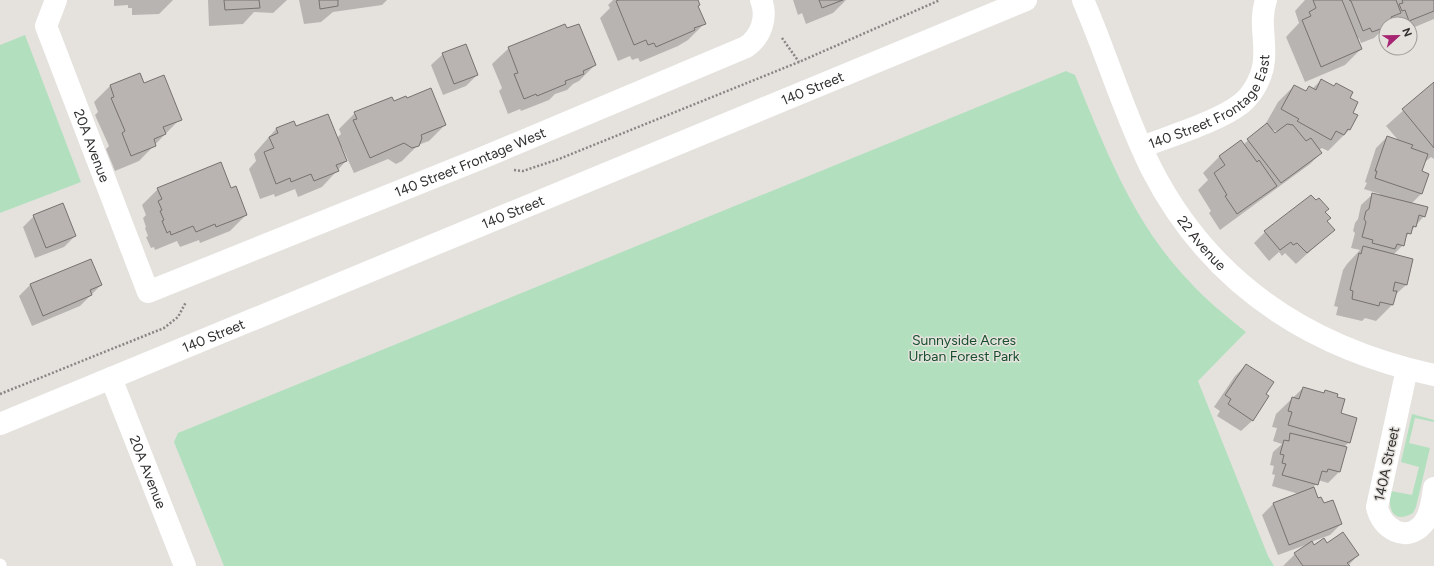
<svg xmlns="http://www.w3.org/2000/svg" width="1434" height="566" font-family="Figtree,sans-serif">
  <rect width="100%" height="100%" fill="#e5e2de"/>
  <path fill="#b2e0be" d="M25,35L81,182L0,213V45Z
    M1066,71L1075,75C1105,148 1133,223 1189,281C1206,300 1226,316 1246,332L1198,381L1268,556L1274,566H224L174,442L178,433Z
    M1412,414L1434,420V422L1415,418L1409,443L1430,448L1416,507L1413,513C1393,525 1387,508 1391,491L1412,495L1419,467L1401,462Z"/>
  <path fill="#0003" fill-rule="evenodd" d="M114,0H173L159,14L132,15V8H128V5L114,6Z
    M208,0H287L273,13L254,12L243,24L209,26Z
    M299,0H387L382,5L333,12L321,22L304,24Z
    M613,0H696L704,24L688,40L678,46L640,62L638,58L632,60L630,56L618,61L600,18L610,8L608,5Z
    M793,0H846L833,13L806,24L802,13L798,15Z
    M1305,0H1434V19L1410,29V24H1386V27L1374,38L1361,43L1359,38L1357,39L1361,49L1345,65L1305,82L1286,37L1299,23L1295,11Z
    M509,48L595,65L579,81L573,84L567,90L555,94L549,100L521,111L520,109L508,114L499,91L502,88L492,64Z
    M443,54L477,75L466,86L443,95L431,65Z
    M139,74L144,84L180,119L139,161L115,171L106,149L109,146L95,115L98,112L94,102L110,86Z
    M1321,80L1349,98L1351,113L1357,116L1349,130L1328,151L1322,148L1319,150L1321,153L1310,164L1220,230L1209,213L1211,211L1198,190L1208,180L1203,173L1219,157L1241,142L1243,145L1265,125L1278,102L1294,86L1305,92L1309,88L1312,89ZM1269,128L1278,132L1275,134Z
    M1434,83V159L1431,157L1425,162L1421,172L1428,174L1421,194L1411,204L1424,216L1404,239L1403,245L1393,255L1412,260L1406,285L1394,296L1392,305L1376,321L1365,318L1362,321L1336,315L1338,307L1334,306L1343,270L1347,264L1360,250L1351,248L1355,233L1353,231L1355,223L1358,219L1361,205L1373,194L1380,196V194L1364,189L1367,183L1365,182L1376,148L1387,137L1399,141L1386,126Z
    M407,99L445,125L429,141L418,145L402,161L396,164L388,159L354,173L342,147H340L346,161L322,187L298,197L295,189L275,197L274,194L260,199L249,169L256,161L254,154L276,129L294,122L296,127L337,138L341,134L339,129L355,113Z
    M158,189H230L246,215L230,231L200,243L199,240L180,247L177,241L155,250L154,247L151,248L146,237L148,236L145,228L146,227L143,218L146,215L142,205Z
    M34,216L75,236L64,247L35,258L23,227Z
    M1326,221L1333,230L1296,264L1285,253L1282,256L1279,252L1269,261L1254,243L1265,232Z
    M91,260L101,285L80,306L32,326L19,296L30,285Z
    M1246,365L1265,395L1253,420L1241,431L1217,416L1220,411L1214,407L1235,376Z
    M1303,388L1323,394L1325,391L1336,398L1349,442L1344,447L1339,472L1328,483L1318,480L1313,488L1318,499L1341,524L1330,535L1311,542L1314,546L1326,544L1358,555L1348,566H1283L1295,554L1311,543L1278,555L1262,515L1273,504L1299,494L1272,486L1275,475L1272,474L1274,466L1270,465L1273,452L1282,444L1273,441L1277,428L1272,427L1276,414Z"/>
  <path fill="#b9b4b1" stroke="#777270" d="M224,0H259L260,8L225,10Z
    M319,0H338V6L320,9Z
    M619,0H698L700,5L698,6L706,24L694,28L695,30L656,47L654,43L648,45L646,40L634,45L616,1Z
    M819,0H843L822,8Z
    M1313,0H1342L1362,49L1321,67L1302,20L1311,16L1309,12L1316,8Z
    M1349,0H1396L1401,13L1391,17L1392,20L1385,22L1386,27L1372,32L1370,28L1363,31L1351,1Z
    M1402,0H1434V11L1409,21L1405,10L1402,11L1399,4L1403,3Z
    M565,24L567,28L579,24L596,65L583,71L584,74L565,81L566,84L537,96L536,94L524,99L514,74L518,73L508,47Z
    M466,44L478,75L454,84L442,53Z
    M140,73L144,83L164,75L182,120L163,127L166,134L154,139L156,146L131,156L122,133L125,131L111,98L114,97L110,85Z
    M1321,79L1334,86L1336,83L1353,92L1350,98L1358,102L1353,113L1358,115L1350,130L1348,129L1344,135L1336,131L1331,140L1297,121L1299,119L1281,109L1294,85L1306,91L1309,86L1316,90Z
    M1434,82V148L1402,109Z
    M431,88L446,125L421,135L422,138L419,146L412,148L404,143L370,158L353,120L357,119L354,112L392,97L394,101L406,96L407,98Z
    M328,114L347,161L336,165L339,171L314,181L311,174L291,182L290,178L276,184L264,152L274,148L269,137L278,133L276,128L294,121L296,126Z
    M1267,123L1275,133L1287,124L1293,125L1306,141L1311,138L1322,153L1281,183L1247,139Z
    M1387,136L1413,145L1411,148L1428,154L1422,171L1429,174L1422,194L1375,178L1377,171H1375Z
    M1241,140L1257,162L1259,160L1277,186L1237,214L1225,196L1227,195L1214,173L1225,165L1219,156Z
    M221,162L231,188L236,186L247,215L216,227L215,224L196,232L193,226L171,235L170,231L167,233L162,221L164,220L160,211L162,210L158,201L162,199L157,188Z
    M1372,193L1428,207L1425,217L1419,215L1416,227L1413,226L1411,234L1407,233L1404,246L1397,244L1395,249L1372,243L1373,240L1362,237L1366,222L1364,219L1366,211L1369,209Z
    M1311,195L1316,200L1319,198L1329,209L1325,212L1331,218L1327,221L1335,230L1307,253L1297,243L1293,245L1291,242L1280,250L1264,231Z
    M63,203L76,236L46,248L33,215Z
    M1363,246L1413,259L1407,285L1395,282L1393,291H1397L1393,305L1380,302L1379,306L1352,299L1353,291L1350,290L1359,253L1361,254Z
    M91,259L102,285L90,290L92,295L43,316L30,284Z
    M1246,364L1274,382L1266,394L1269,396L1253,421L1228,404L1231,399L1225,395Z
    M1303,387L1324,393L1325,390L1338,394L1337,397L1345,399L1341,413L1357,418L1350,443L1288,425L1292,412L1288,411L1292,397L1299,399Z
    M1290,433L1347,447L1340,472L1328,469L1327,472L1322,471L1318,485L1282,475L1286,464L1282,463L1284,455L1280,454L1284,440L1289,441Z
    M1314,487L1318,498L1321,497L1324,503L1333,500L1342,524L1289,545L1273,503Z
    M1343,532L1359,555L1347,563L1350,566H1303L1294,553L1312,541L1314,545L1324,538L1327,543Z"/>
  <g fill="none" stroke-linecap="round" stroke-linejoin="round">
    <path stroke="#888684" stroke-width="2.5" stroke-dasharray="2 2" stroke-linecap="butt" d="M782,38L799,62
      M514,170L523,171L559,159L799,62L940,0
      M0,394L164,328L178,317L186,302"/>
    <path stroke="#fff" stroke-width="13" d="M0,565V566"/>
    <g stroke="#fff" stroke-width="22">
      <path id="s1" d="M56,0L46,26L148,292L482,158L746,47C761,37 768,17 761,0"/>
      <path id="s2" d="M1083,0C1107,55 1124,114 1151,168C1210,284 1310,348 1434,375"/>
      <path id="s3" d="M1142,147C1170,136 1220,121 1242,103C1254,93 1263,75 1264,60C1266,38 1259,22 1266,0"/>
      <path d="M1407,369L1377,507C1381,528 1406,544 1423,524C1431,515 1432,500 1434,488"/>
      <path id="s4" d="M111,378L185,566"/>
    </g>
    <path stroke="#fff" stroke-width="22" id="s5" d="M0,424L1026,0"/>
  </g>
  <g text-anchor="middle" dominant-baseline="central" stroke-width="3" stroke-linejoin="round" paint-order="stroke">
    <g font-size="14" fill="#31302f" stroke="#e5e2de">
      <text stroke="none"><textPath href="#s5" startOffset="879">140 Street</textPath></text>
      <text stroke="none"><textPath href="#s3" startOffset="86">140 Street Frontage East</textPath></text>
      <text stroke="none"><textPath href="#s1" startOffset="156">20A Avenue</textPath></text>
      <text stroke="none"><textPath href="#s1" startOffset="660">140 Street Frontage West</textPath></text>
      <text stroke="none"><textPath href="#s5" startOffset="555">140 Street</textPath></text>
      <text stroke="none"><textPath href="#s2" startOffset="272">22 Avenue</textPath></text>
      <text stroke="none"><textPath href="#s5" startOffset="231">140 Street</textPath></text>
      <text transform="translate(1387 464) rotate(-78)">140A Street</text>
      <text stroke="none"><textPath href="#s4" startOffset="101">20A Avenue</textPath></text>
    </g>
    <g font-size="14" fill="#174f2d" stroke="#e5e2de">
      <text x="964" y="340">Sunnyside Acres<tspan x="964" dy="16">Urban Forest Park</tspan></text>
    </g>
  </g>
  <g transform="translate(1398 36) rotate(68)"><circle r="19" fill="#e5e2de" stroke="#9d9b98"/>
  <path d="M0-3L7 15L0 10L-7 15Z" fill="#a62471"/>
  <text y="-6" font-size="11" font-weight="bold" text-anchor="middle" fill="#31302f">N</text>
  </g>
</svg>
